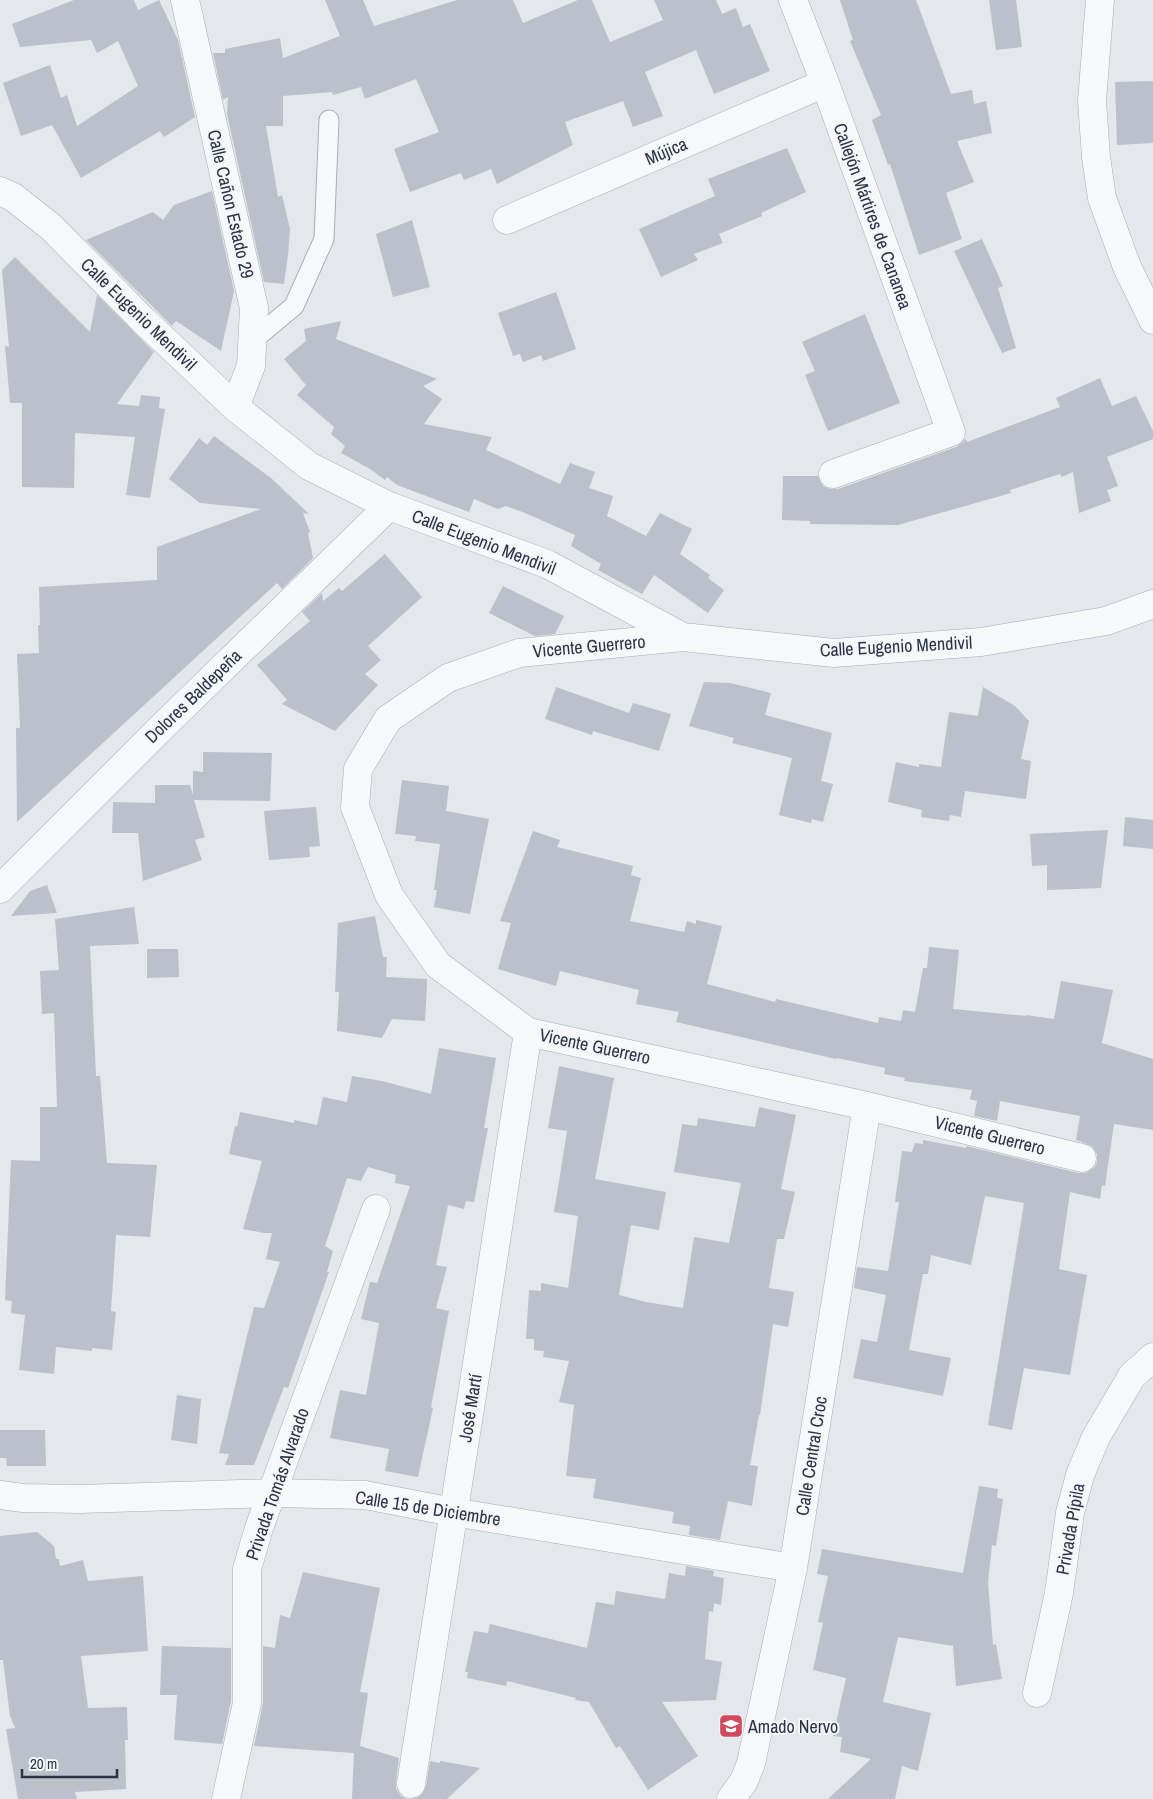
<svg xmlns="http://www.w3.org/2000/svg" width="1153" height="1799" font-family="'Archivo Narrow',sans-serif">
  <rect width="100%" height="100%" fill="#e4e7ec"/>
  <path fill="#bbc0ca" d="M74,0H134L138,10L159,0L178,40L195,117L164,137L160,131L81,178L52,125L21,136L3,83L50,65L61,98L67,95L77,126L138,86L118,41L97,53L91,40L20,47L12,24Z
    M325,0H363L374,26L457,0H513L523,23L578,0H592L610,42L663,20L654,0H716L722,14L736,8L743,27L750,24L770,71L714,94L696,50L645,72L663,116L633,127L623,101L565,122L573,145L497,184L491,169L464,180L461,173L410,192L394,149L439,132L416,79L365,99L361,87L333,95L332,92L283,96V126H266L278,197L282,195L290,229L288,255L284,284L264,282L227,114L228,97L223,100L213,53H225V49L280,38L283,58L340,36Z
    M840,0H916L951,94L972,90L974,104L986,101L992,133L957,141L974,182L946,193L962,239L919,255L890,164L888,165L872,120L881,115L850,41L853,40Z
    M989,0H1016L1022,47L996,50Z
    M1153,81V143L1117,145L1115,82Z
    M787,148L806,192L761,213L762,216L719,234L723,243L694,254L698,260L661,277L639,229L715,196L708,179Z
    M212,191L234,291L221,351L176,321L172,326L86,240L153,212L163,220L174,205Z
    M412,220L430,287L393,297L376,234Z
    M982,239L1003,286L998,288L1016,348L1002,353L954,251Z
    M15,257L90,332L97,295L154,352L117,404L139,406L141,395L160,397L159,408L165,409L150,498L126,495L135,437L75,433L74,488L22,487V403H10L5,346L9,347L2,270Z
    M556,292L576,349L543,361L541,355L523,362L520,354L513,356L498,313Z
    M865,314L900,403L828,431L805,375L815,371L802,342Z
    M341,321L336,339L437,379L423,386L442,399L424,424L492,437L486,450L560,484L570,463L595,472L589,488L613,496L607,516L646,536L660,513L692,529L680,554L710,575L708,578L724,590L708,613L654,575L642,594L598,570L601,564L571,546L575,535L525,513L506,506L498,509L474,499L469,512L397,485L387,477L385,480L370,469L341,453L345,446L331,434L334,427L297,395L306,385L284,359L306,341L304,329Z
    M1100,378L1112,406L1136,396L1153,431V439L1107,457L1118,486L1107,490L1111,501L1079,513L1073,472L1062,477L1060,474L1010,490L1011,493L898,525L810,524V521L782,520L783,476H818L823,486L831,489H838L956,447L963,442L965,438L967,442L1060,407L1056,398Z
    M214,436L271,478L309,514L303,513L310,532L308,533L313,558L282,589L277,583L17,822L16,728H20L17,654L39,653L38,625H40L39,587L157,580V547L261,509L200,503L169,479L199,438L207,445Z
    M385,554L422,597L368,646L381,660L365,674L378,685L335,731L282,704L287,700L257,665L310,621L302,612L322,593L323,601L339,588L342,591Z
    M503,586L564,616L555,634L535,636L489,613Z
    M704,682L730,683L771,693L765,715L832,733L821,781L833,784L823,822L812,819L811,823L779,815L792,758L732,743L734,738L689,726Z
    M556,687L629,713L633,703L671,714L659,751L593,731L592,735L545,719Z
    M983,687L1015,706L1029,721L1021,759L1031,761L1026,799L965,791L961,817L950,815L949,821L921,817L922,810L888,802L896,762L919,767V764L941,767L949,712L978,716Z
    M203,752L272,753L270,801L194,800L205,837L195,840L202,860L143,881L138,833H112L113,802L155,803V785H190L193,795V771L203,772Z
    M402,780L449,786L446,811L489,819L470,914L434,907L437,890H434L440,844L415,841L416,836L395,834Z
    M316,807L320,846L309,847L310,857L269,860L264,811Z
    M1125,817L1153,820V849L1123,846Z
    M1108,830L1101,888L1047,890V865L1032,866L1030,834Z
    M533,831L560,840L557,847L633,866L631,875L641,878L630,921L684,932L687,921L696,924V920L722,926L707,984L775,1002L776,999L878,1023L879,1017L901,1021L903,1010L915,1012L923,968H927L929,947L959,950L953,1009L1026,1016V1015L1054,1019L1061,981L1113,990L1102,1043L1153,1059V1130L1114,1124L1105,1186L1102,1185L1100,1199L1070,1192L1059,1269L1087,1275L1070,1375L1024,1368L1012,1430L988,1425L1024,1203L985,1196L971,1265L931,1255L928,1274H923L909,1350L951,1358L943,1396L853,1378L861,1339L877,1342L886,1295L854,1288L857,1267L888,1271L899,1202H895L902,1151L912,1152L915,1143L923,1144V1140L966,1148V1146L1078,1173H1086L1094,1168L1097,1162V1154L1092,1146L1076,1140L1080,1116L1000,1101L997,1121L974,1116L977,1101L970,1099L972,1090L904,1081L905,1078L884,1074L885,1068L837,1058L836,1059L676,1022L679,1012L636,1004L639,990L560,971L556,986L498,969L511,923L500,921Z
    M47,885L57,913L11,916L30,891Z
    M134,907L139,944L90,946L96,1076H100L107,1163L157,1165L150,1237L116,1235L111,1311L116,1312L112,1350L92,1348V1351L56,1347L54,1374L19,1370L25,1315L11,1313L12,1301L5,1300L11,1160L40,1161V1107H57L54,1013L42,1014L40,971L59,970L55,919Z
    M375,916L383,957H387L386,977L427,979V984L425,1021L392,1019L382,1038L337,1031L339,992H335L338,923Z
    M147,949H178L179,977L147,978Z
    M439,1048L496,1058L484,1128H488L474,1202L466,1201L464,1209L448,1205L436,1265L447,1267L436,1308L449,1311L431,1407L433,1408L418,1477L385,1471L389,1449L330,1438L340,1390L366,1395L379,1323L361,1319L370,1282L377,1283L410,1186L395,1183L396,1175L368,1167L361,1181L347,1178L325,1246L333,1251L327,1272H329L288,1388L284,1387L254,1465H225L229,1454L219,1453L254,1307L264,1308L280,1262L266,1259L272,1233H264L243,1229L262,1161L229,1154L235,1126L237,1127L240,1112L294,1123V1120L317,1125L323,1097L347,1102L352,1076L382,1081L431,1094Z
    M559,1066L614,1078L595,1179L666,1192L659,1230L631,1225L619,1295L646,1302L683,1308L694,1237L729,1243L741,1183L674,1172L682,1124L697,1126L698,1118L755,1127L759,1107L796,1115L781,1189L795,1192L784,1239H777L769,1288L794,1292L791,1311L788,1327L773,1324L760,1415H759L750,1465L758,1466L752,1506L728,1501L720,1540L689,1535L690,1526L672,1523L674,1512L593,1498L596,1479L566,1476L574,1405L559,1402L569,1361L543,1357L544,1351L534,1350V1339H526L529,1290L541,1291V1283L568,1288L578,1216L554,1212L567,1131L548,1128Z
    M177,1395L201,1399L197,1444L171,1440Z
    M0,1430H45L46,1466H7L6,1458H0Z
    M979,1486L998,1489L997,1498L1003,1499L996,1546L992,1545L988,1582L993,1645L996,1644L1002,1679L956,1686L953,1646L898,1637L883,1702L931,1713L918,1771L902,1766L895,1799H828L871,1759L840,1752L842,1737L833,1736L846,1678L813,1670L823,1623L818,1622L828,1576L817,1574L822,1549L963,1573Z
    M37,1532L54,1546L56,1559H59L60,1566L83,1560L88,1581L143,1576L148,1651L81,1656L88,1708L127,1707L128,1740H125L126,1789L75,1792L77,1799H18L6,1729L15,1728L10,1716L3,1660H0V1536Z
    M686,1566L714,1571L713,1576L724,1578L721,1605L714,1603L713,1612L709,1611L705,1659L722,1662L716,1700L662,1702L698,1756L648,1790L620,1746L616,1748L589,1702L575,1700L576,1698L507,1681L506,1686L467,1678L468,1672H465L474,1631L488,1633L490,1624L587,1648L596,1602L614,1605L616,1591L665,1599L669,1573L685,1576Z
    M303,1572L380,1588L360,1692L368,1693L360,1746L399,1758L396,1782V1789L401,1796L407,1799H352L354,1753L254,1746L263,1703V1646L275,1648L280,1615L290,1618Z
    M162,1646L231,1648V1701L222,1744L174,1740L177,1695H160Z
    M430,1761L440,1763V1761L480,1768L447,1799H413L417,1798L423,1793L426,1786Z"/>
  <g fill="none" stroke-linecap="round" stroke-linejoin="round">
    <defs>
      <path id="lane" d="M252,341L294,306L324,239L329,120"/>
      <path id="street" d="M185,0L254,308L251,366L235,407
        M793,0L825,83L951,432L833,474
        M1100,0L1092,101L1096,157L1102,198L1127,267L1153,320
        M0,191L13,197L51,227L143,320L235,407L309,466L389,506L547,564L683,637L834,653L981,642L1106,621L1153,604
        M507,220L825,83
        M683,637L519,653L448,678L388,719L358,769L355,807L389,895L438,965L528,1032L867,1106L1082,1158
        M0,889L163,726L389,506
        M0,1495L23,1498L80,1499L273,1493L365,1495L453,1512L793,1568
        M1037,1693L1059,1593L1070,1513L1080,1475L1096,1437L1132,1376L1153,1357
        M411,1784C449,1533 491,1283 528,1032
        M226,1799L247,1703V1569L259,1528L376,1209
        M731,1799L744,1781L751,1763L793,1568L867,1106"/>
    </defs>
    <use href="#lane" stroke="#a9aeb7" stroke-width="21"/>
    <use href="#street" stroke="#a9aeb7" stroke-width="29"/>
    <use href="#lane" stroke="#f7f8fa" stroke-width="19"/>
    <use href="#street" stroke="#f7f8fa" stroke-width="28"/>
  </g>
  <defs>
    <symbol id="school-square" viewBox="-11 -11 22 22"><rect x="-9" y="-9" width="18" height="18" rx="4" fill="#d1495b" stroke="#f4f6f9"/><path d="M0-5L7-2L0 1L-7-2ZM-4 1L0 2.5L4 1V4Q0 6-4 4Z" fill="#fff"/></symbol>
  </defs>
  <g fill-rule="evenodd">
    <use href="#school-square" x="717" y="1712" width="28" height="28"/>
  </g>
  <g text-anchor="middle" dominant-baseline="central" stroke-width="4" stroke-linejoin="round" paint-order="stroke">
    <g font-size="18" fill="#2b3445" stroke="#f4f6f9">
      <text transform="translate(666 151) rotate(-23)">Mújica</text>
      <text transform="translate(231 204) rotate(77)">Calle Cañon Estado 29</text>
      <text transform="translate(873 216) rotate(70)">Callejón Mártires de Cananea</text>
      <text transform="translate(139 314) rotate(44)">Calle Eugenio Mendivil</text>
      <text transform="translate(484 542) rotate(21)">Calle Eugenio Mendivil</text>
      <text transform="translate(589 646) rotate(-5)">Vicente Guerrero</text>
      <text transform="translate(896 646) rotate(-3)">Calle Eugenio Mendivil</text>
      <text transform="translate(193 696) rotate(-44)">Dolores Baldepeña</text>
      <text transform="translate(595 1046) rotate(12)">Vicente Guerrero</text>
      <text transform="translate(990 1135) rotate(14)">Vicente Guerrero</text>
      <text transform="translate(470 1408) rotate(-81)">José Martí</text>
      <text transform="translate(811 1456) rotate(-81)">Calle Central Croc</text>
      <text transform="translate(277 1484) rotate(-71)">Privada Tomás Alvarado</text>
      <text transform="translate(428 1508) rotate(9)">Calle 15 de Diciembre</text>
      <text transform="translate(1070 1529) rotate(-80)">Privada Pípila</text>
    </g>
    <g font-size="18" fill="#2b3445" stroke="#f4f6f9" text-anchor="start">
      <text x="748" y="1726">Amado Nervo</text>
    </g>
  </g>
  <path d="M22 1769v8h95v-8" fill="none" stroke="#2b3445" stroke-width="2.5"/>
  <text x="30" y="1769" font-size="15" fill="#2b3445" stroke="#f4f6f9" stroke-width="4" paint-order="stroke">20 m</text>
</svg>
